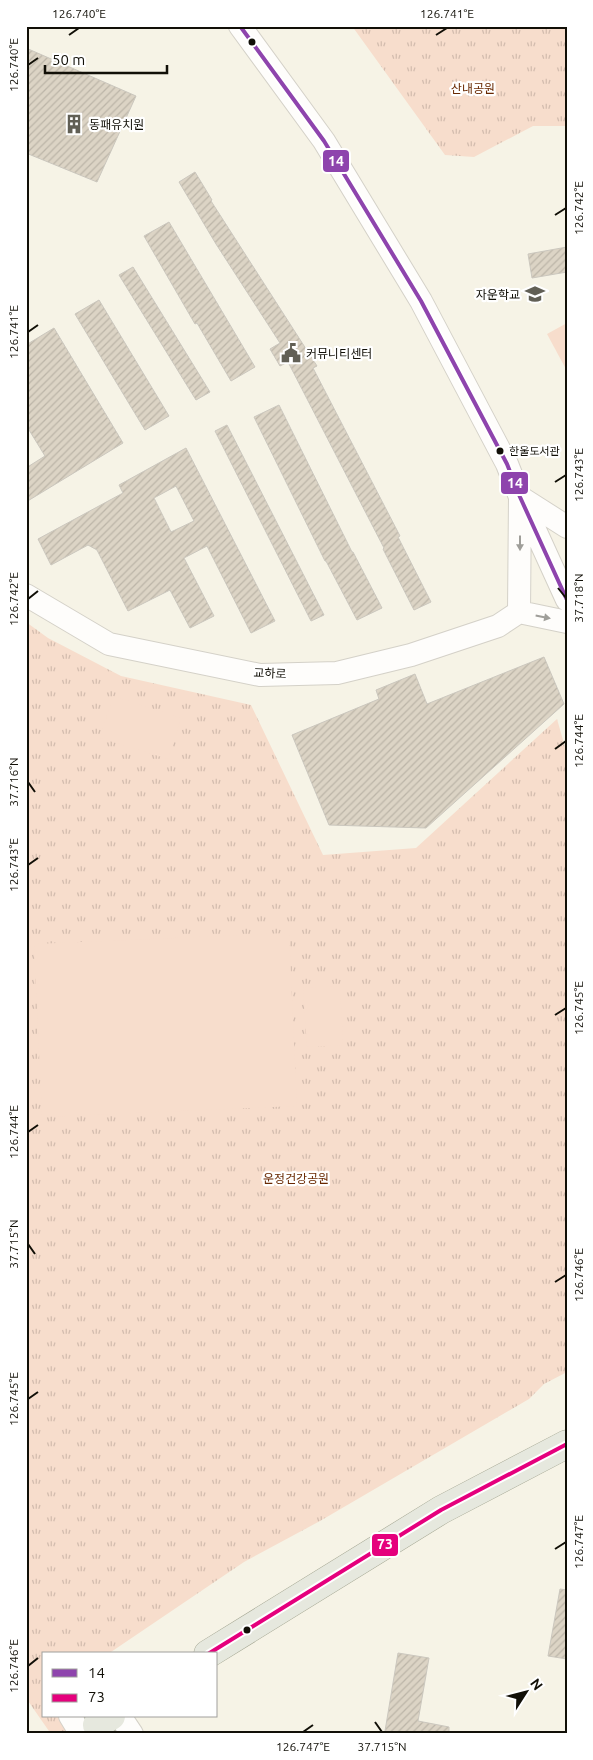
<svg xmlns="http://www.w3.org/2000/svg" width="593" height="1760" font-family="Ubuntu,'Noto Sans KR',sans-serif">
  <defs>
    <pattern id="grass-tufts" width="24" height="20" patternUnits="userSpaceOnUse" patternTransform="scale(1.25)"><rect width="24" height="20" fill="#f7ddcc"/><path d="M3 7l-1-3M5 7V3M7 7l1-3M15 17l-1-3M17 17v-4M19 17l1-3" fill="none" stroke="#d3bcae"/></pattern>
    <pattern id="building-hatch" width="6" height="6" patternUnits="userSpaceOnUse" patternTransform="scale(1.25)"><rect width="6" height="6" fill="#dcd4c5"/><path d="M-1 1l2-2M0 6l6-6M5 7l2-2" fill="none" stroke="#bcb5a8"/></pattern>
  </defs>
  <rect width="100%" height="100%" fill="#f6f3e6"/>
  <path fill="url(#grass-tufts)" d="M352,26H567V126H533L474,157L445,155Z
    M26,622L48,638L121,676L251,705L323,855L416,848L557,719L567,754V1372L544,1384L529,1399L320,1521L244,1562L108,1654H44V1716H85L97,1734H51L26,1698Z"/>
  <path fill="#f7ddcc" d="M567,323V371L547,334Z
    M113,696L181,718L168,759L100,738Z
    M289,933L297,1106L42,1117L34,944Z
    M340,986L343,1045L307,1047L303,988Z"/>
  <path fill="url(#building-hatch)" stroke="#cbc7be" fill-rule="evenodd" d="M26,48L136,96L97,182L26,153Z
    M195,172L212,200L211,201L317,366L313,368L400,536L398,537L431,602L414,610L383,549L384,548L288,362L280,366L270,349L280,343L216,244L179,182Z
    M169,222L255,367L231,381L197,323L195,324L144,236Z
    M567,247V272L532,278L528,254Z
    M133,267L210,392L196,400L119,275Z
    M99,300L169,416L145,430L75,314Z
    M54,328L123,443L26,502V468L45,456L26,425V345Z
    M279,405L352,552H353L382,608L357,620L326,561H325L254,417Z
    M227,425L324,615L311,621L215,431Z
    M186,448L275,621L251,633L207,546L184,558L214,616L190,628L170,590L128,611L97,550L88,545L51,565L38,539L123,493L119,485ZM176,486L194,521L171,532L154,498Z
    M544,657L564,704L426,828L329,825L292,735L379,699L376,690L415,674L427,704Z
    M560,1589L567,1590V1659L548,1656Z
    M398,1653L429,1658L418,1721L449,1727V1734H400L385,1731Z"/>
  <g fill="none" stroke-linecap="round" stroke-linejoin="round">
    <defs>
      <path id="minor" d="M240,26L324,141L421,301L507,464L520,497L567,600
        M26,595L109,644L260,675L337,673L411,655L498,626L519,612
        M519,612L520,497L567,527
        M519,612L567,622
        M70,1716L81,1734
        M120,1716L132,1734"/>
      <path id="major" d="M208,1654L441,1510L567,1444
        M97,1725L111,1716"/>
    </defs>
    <use href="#minor" stroke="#d4d1c8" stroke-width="24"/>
    <use href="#major" stroke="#a3a591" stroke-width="29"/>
    <use href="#minor" stroke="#fefdfb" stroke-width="22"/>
    <use href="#major" stroke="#e6e8de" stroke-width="28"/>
    <defs>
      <path id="bus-1" d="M240,26L324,141L421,301L507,464L520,497L567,600"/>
      <path id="bus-2" d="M208,1654L441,1510L567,1444"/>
    </defs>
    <use href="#bus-1" stroke="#fff" stroke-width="8"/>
    <use href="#bus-2" stroke="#fff" stroke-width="8"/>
    <use href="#bus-1" stroke="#8e44ad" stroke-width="4"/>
    <use href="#bus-2" stroke="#e5007d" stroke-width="4"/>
  </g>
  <defs><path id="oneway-solid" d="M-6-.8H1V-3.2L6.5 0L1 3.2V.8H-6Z" transform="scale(1.25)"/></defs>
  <g fill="#9f9e99">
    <use href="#oneway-solid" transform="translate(520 543) rotate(90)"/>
    <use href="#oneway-solid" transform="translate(543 617) rotate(11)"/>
  </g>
  <path fill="none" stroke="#110f07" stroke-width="2" d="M69,35L79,28M436,35L447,28M28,65L38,58M555,215L566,208M28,332L38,325M555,482L566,475M558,588L566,598M28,599L38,591M555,749L566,741M28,782L35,792M28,865L38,858M555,1015L566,1008M28,1132L38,1125M28,1244L35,1254M555,1282L566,1275M28,1399L38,1392M555,1549L566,1542M28,1666L38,1658M375,1722L382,1732M303,1732L313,1725"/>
  <defs>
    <symbol id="building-bare" viewBox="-9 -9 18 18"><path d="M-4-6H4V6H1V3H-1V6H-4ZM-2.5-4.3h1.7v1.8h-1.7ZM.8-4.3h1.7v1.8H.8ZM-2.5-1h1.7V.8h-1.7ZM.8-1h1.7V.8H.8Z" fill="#615f55" stroke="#fff" stroke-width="2.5" paint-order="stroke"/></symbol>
    <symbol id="school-bare" viewBox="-9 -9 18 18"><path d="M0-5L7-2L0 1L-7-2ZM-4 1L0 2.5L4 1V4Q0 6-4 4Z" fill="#615f55" stroke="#fff" stroke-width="2.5" paint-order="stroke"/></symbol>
    <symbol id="civic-bare" viewBox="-9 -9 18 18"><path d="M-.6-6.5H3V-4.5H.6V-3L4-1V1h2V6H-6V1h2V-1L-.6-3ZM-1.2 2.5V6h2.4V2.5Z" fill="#615f55" stroke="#fff" stroke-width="2.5" paint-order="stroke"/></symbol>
  </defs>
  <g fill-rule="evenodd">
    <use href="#building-bare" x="60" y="110" width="28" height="28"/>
    <use href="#school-bare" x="521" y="280" width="28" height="28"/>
    <use href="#civic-bare" x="277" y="339" width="28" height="28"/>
  </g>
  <g fill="#110f07" stroke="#fff" stroke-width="2">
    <circle cx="252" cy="42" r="4.5"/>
    <circle cx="500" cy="451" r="4.5"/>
    <circle cx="247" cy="1630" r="4.5"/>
  </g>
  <g text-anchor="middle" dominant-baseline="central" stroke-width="4.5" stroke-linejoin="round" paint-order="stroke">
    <g font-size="11" fill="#110f07" stroke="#fff" text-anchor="start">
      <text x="509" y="451">한울도서관</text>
    </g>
    <g font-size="12" fill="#692902" stroke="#fff">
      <text x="473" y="88">산내공원</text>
      <text x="296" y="1178">운정건강공원</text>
    </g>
    <g font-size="12" fill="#110f07" stroke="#fff" text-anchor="start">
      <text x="89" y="124">동패유치원</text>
      <text x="520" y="294" text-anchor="end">자운학교</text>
      <text x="306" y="353">커뮤니티센터</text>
    </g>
    <g font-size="12" fill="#110f07" stroke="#fff">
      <text transform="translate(270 673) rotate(2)">교하로</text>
    </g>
  </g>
  <g stroke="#fff" stroke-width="2">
    <rect x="322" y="149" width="28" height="24" rx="5" fill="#8e44ad"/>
    <rect x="500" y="471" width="29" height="24" rx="5" fill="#8e44ad"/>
    <rect x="371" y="1533" width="28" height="24" rx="5" fill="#e5007d"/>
  </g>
  <g font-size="14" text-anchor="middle" font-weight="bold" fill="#fff">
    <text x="336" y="166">14</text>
    <text x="515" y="488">14</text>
    <text x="385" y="1549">73</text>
  </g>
  <rect width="593" height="1760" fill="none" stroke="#ffffff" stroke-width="55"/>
  <rect x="42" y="1652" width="175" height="65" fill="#ffffff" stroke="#a09f9c"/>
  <rect x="52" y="1669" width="25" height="8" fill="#8e44ad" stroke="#a09f9c"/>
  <text x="88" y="1678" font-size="15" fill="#110f07">14</text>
  <rect x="52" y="1694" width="25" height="8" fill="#e5007d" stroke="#a09f9c"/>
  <text x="88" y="1702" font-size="15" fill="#110f07">73</text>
  <g transform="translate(526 1692) rotate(54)" stroke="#ffffff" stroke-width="4" paint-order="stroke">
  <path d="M0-4L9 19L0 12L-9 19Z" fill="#110f07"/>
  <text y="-8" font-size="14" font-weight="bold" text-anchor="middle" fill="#110f07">N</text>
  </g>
  <path d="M45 65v8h122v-8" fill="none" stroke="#110f07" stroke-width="2.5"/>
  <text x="52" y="65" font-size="15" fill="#110f07" stroke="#ffffff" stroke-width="4" paint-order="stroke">50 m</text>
  <rect x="28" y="28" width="538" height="1704" fill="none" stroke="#110f07" stroke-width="2"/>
  <g font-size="12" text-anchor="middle" fill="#110f07">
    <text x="79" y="18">126.740°E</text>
    <text x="447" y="18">126.741°E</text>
    <text transform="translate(14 65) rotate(-90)" y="4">126.740°E</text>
    <text transform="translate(579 208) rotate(-90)" y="4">126.742°E</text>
    <text transform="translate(14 332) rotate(-90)" y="4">126.741°E</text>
    <text transform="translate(579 475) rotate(-90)" y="4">126.743°E</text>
    <text transform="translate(579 598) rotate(-90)" y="4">37.718°N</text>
    <text transform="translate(14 599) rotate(-90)" y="4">126.742°E</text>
    <text transform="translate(579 741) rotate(-90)" y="4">126.744°E</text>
    <text transform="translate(14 782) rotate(-90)" y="4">37.716°N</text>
    <text transform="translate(14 865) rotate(-90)" y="4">126.743°E</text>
    <text transform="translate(579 1008) rotate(-90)" y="4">126.745°E</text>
    <text transform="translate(14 1132) rotate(-90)" y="4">126.744°E</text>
    <text transform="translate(14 1244) rotate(-90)" y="4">37.715°N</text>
    <text transform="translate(579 1275) rotate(-90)" y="4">126.746°E</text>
    <text transform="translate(14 1399) rotate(-90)" y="4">126.745°E</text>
    <text transform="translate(579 1542) rotate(-90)" y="4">126.747°E</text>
    <text transform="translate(14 1666) rotate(-90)" y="4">126.746°E</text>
    <text x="303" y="1751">126.747°E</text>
    <text x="382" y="1751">37.715°N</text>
  </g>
</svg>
